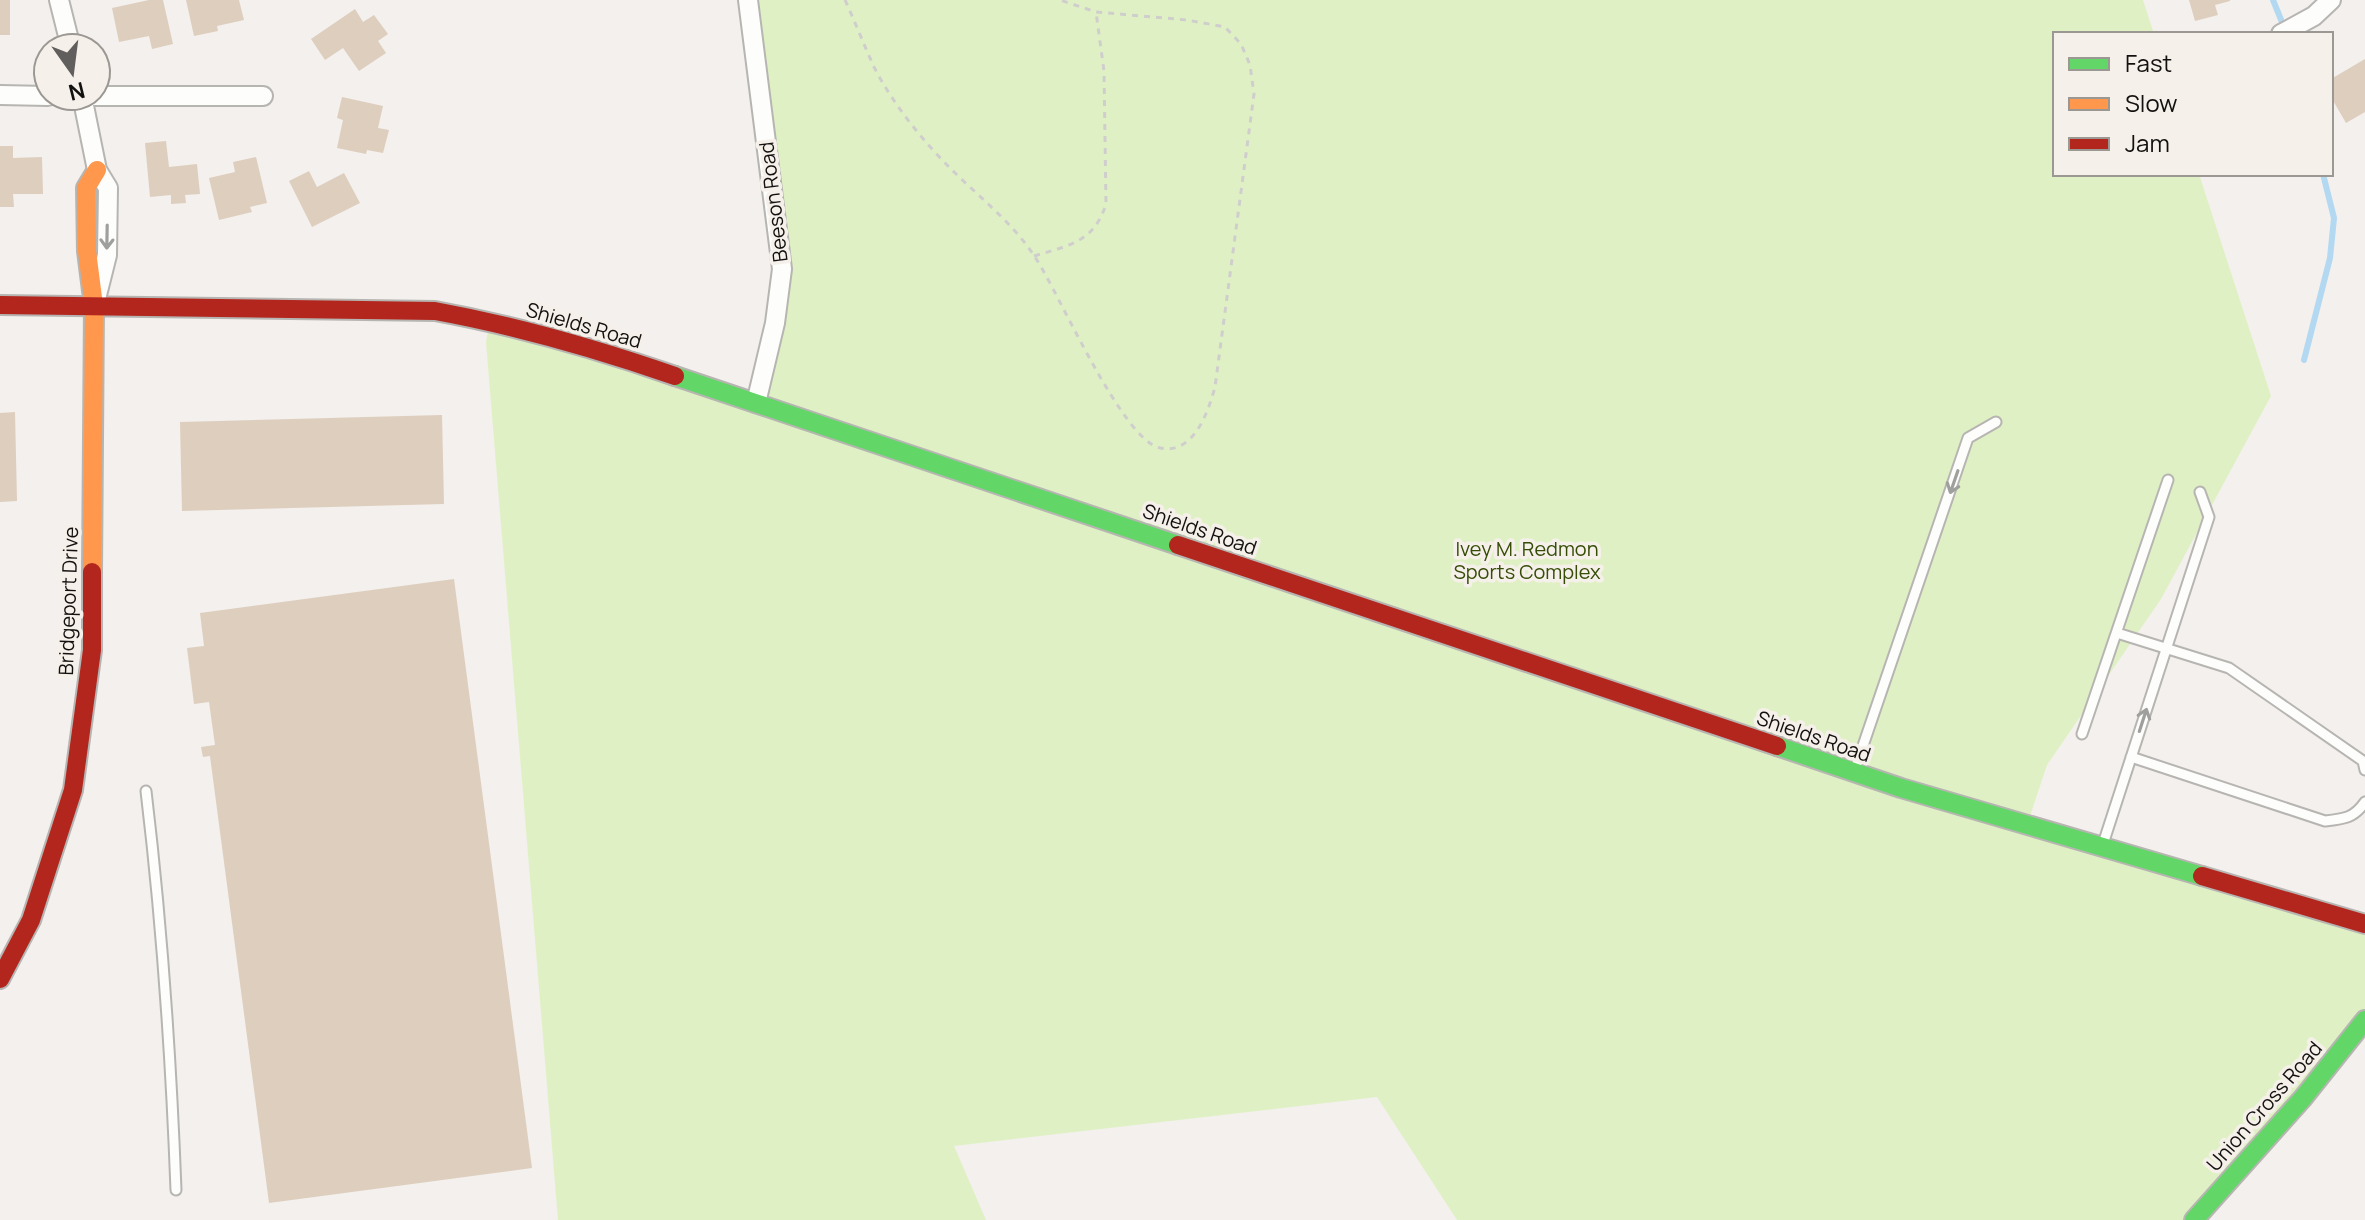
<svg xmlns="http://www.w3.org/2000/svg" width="2365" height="1220" font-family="Manrope,sans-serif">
  <rect width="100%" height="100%" fill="#f3f0ed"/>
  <path fill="#dff1c4" d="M748,0H2143L2154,34H2055V174H2199L2271,396L2161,599L2047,765L2027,825L2365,924V1020L2194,1220H1457L1377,1097L954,1146L986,1220H558L486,342L490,321L755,403L782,269Z"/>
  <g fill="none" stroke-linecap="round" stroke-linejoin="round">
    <path stroke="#b3d8f1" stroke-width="6" d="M2273,0L2284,27
      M2304,360L2330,258L2334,218L2323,174"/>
  </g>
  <path fill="#decebe" d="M0,0H10V35H0Z
    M149,0H163L173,44L152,49L149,36L119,42L112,8Z
    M186,0H239L244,20L217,26L218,31L194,36Z
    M2189,0H2230V1L2215,5L2218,15L2195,21Z
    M355,9L363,22L374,15L388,34L378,41L386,53L359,71L343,48L325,60L311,39Z
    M2365,59V112L2346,123L2331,97V79Z
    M342,97L383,106L378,128L389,130L383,153L367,150L366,154L337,148L343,120L337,118Z
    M166,141L169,167L197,164L200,194L185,195L186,203L171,204V195L150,197L145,143Z
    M0,146H13V158L42,157L43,194H13L14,207H0Z
    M256,157L267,203L250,207L252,212L219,220L209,178L235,172L233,162Z
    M309,171L317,187L344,173L360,203L312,227L289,181Z
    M15,412L17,501L0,502V413Z
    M442,415L444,504L182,511L180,422Z
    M454,579L532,1168L269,1203L210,756L203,757L201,747L215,745L209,702L194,704L187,648L204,646L200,613Z"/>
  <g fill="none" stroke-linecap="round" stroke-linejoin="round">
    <defs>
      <path id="lane" d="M2117,633L2229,668L2363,761L2365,770
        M2082,734L2168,480
        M2131,757L2325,821C2344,819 2354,818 2365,802
        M1854,772L1968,438L1996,422
        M146,791C162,924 171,1056 176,1190
        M2103,844L2209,517L2200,492"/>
      <path id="street" d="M59,0L71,48
        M748,0L782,269L775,323L756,403
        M2281,34L2314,16L2331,0
        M0,95L48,96
        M62,96H263
        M82,96L97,170L108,188L107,255L97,295"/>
      <path id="fast" d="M675,376L1178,545
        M1777,746L1901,788L2202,876
        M2194,1220L2303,1098L2365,1020"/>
      <path id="slow" d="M92,572L94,306L87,251L86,188L97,170"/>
      <path id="jam" d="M0,305L435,311C517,326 597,349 675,376
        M1178,545L1777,746
        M2202,876L2365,924
        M0,979L31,920L73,790L92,650V572"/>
    </defs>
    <use href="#lane" stroke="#b7b5b2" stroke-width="13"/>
    <use href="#street" stroke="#b7b5b2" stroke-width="22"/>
    <use href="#fast" stroke="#b7b5b2" stroke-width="22"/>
    <use href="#slow" stroke="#b7b5b2" stroke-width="22"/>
    <use href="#jam" stroke="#b7b5b2" stroke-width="22"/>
    <path stroke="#cfcecd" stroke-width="3" stroke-dasharray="6 6" stroke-linecap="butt" d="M845,0C855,22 864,45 874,67C893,104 922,140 951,169C979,197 1013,223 1035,257C1059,293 1122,440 1160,448C1194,455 1208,412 1215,387L1254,94L1250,65L1241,44L1225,27L1187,20L1096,12L1060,0
      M1034,256C1070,245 1094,242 1106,204L1104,71L1096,12"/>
    <use href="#lane" stroke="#fdfdfc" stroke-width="9"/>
    <use href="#street" stroke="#fdfdfc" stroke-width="18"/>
    <use href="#fast" stroke="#63d668" stroke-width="18"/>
    <use href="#slow" stroke="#ff974d" stroke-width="18"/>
    <use href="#jam" stroke="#b3261e" stroke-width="18"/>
  </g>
  <defs><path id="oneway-shaft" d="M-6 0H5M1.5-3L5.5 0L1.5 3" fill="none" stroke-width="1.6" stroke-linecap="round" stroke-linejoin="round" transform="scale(2)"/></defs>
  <g stroke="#9f9f9d">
    <use href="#oneway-shaft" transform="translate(107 237) rotate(91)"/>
    <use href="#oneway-shaft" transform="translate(1954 482) rotate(109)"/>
    <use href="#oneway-shaft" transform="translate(2143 720) rotate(-72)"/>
  </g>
  <g text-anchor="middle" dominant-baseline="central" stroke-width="7" stroke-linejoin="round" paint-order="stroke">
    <g font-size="20" fill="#13110f" stroke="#f6f0ea">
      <text transform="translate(773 202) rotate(-97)">Beeson Road</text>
      <text transform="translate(584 325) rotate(16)">Shields Road</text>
      <text transform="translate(1200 529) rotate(19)">Shields Road</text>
      <text transform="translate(68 601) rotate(-88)">Bridgeport Drive</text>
      <text transform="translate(1814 736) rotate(19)">Shields Road</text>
      <text transform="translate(2264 1106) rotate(-49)">Union Cross Road</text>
    </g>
    <g font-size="20" fill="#364d07" stroke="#f6f0ea">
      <text x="1527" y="548">Ivey M. Redmon<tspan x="1527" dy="23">Sports Complex</tspan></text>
    </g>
  </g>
  <rect x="2053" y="32" width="280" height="144" fill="#f6f0ea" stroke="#9b9792" stroke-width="2"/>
  <rect x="2069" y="58" width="40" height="12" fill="#63d668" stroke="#9b9792" stroke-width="2"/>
  <text x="2125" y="72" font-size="24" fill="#13110f">Fast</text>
  <rect x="2069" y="98" width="40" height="12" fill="#ff974d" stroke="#9b9792" stroke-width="2"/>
  <text x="2125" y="112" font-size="24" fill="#13110f">Slow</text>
  <rect x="2069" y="138" width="40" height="12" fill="#b3261e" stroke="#9b9792" stroke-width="2"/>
  <text x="2125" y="152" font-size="24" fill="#13110f">Jam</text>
  <g transform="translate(72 72) rotate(166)"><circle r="38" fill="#f6f0ea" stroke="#9b9792" stroke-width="2"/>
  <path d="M0-6L14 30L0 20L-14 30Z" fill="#615f5d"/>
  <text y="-12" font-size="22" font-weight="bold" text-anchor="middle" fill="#13110f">N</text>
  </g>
</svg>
